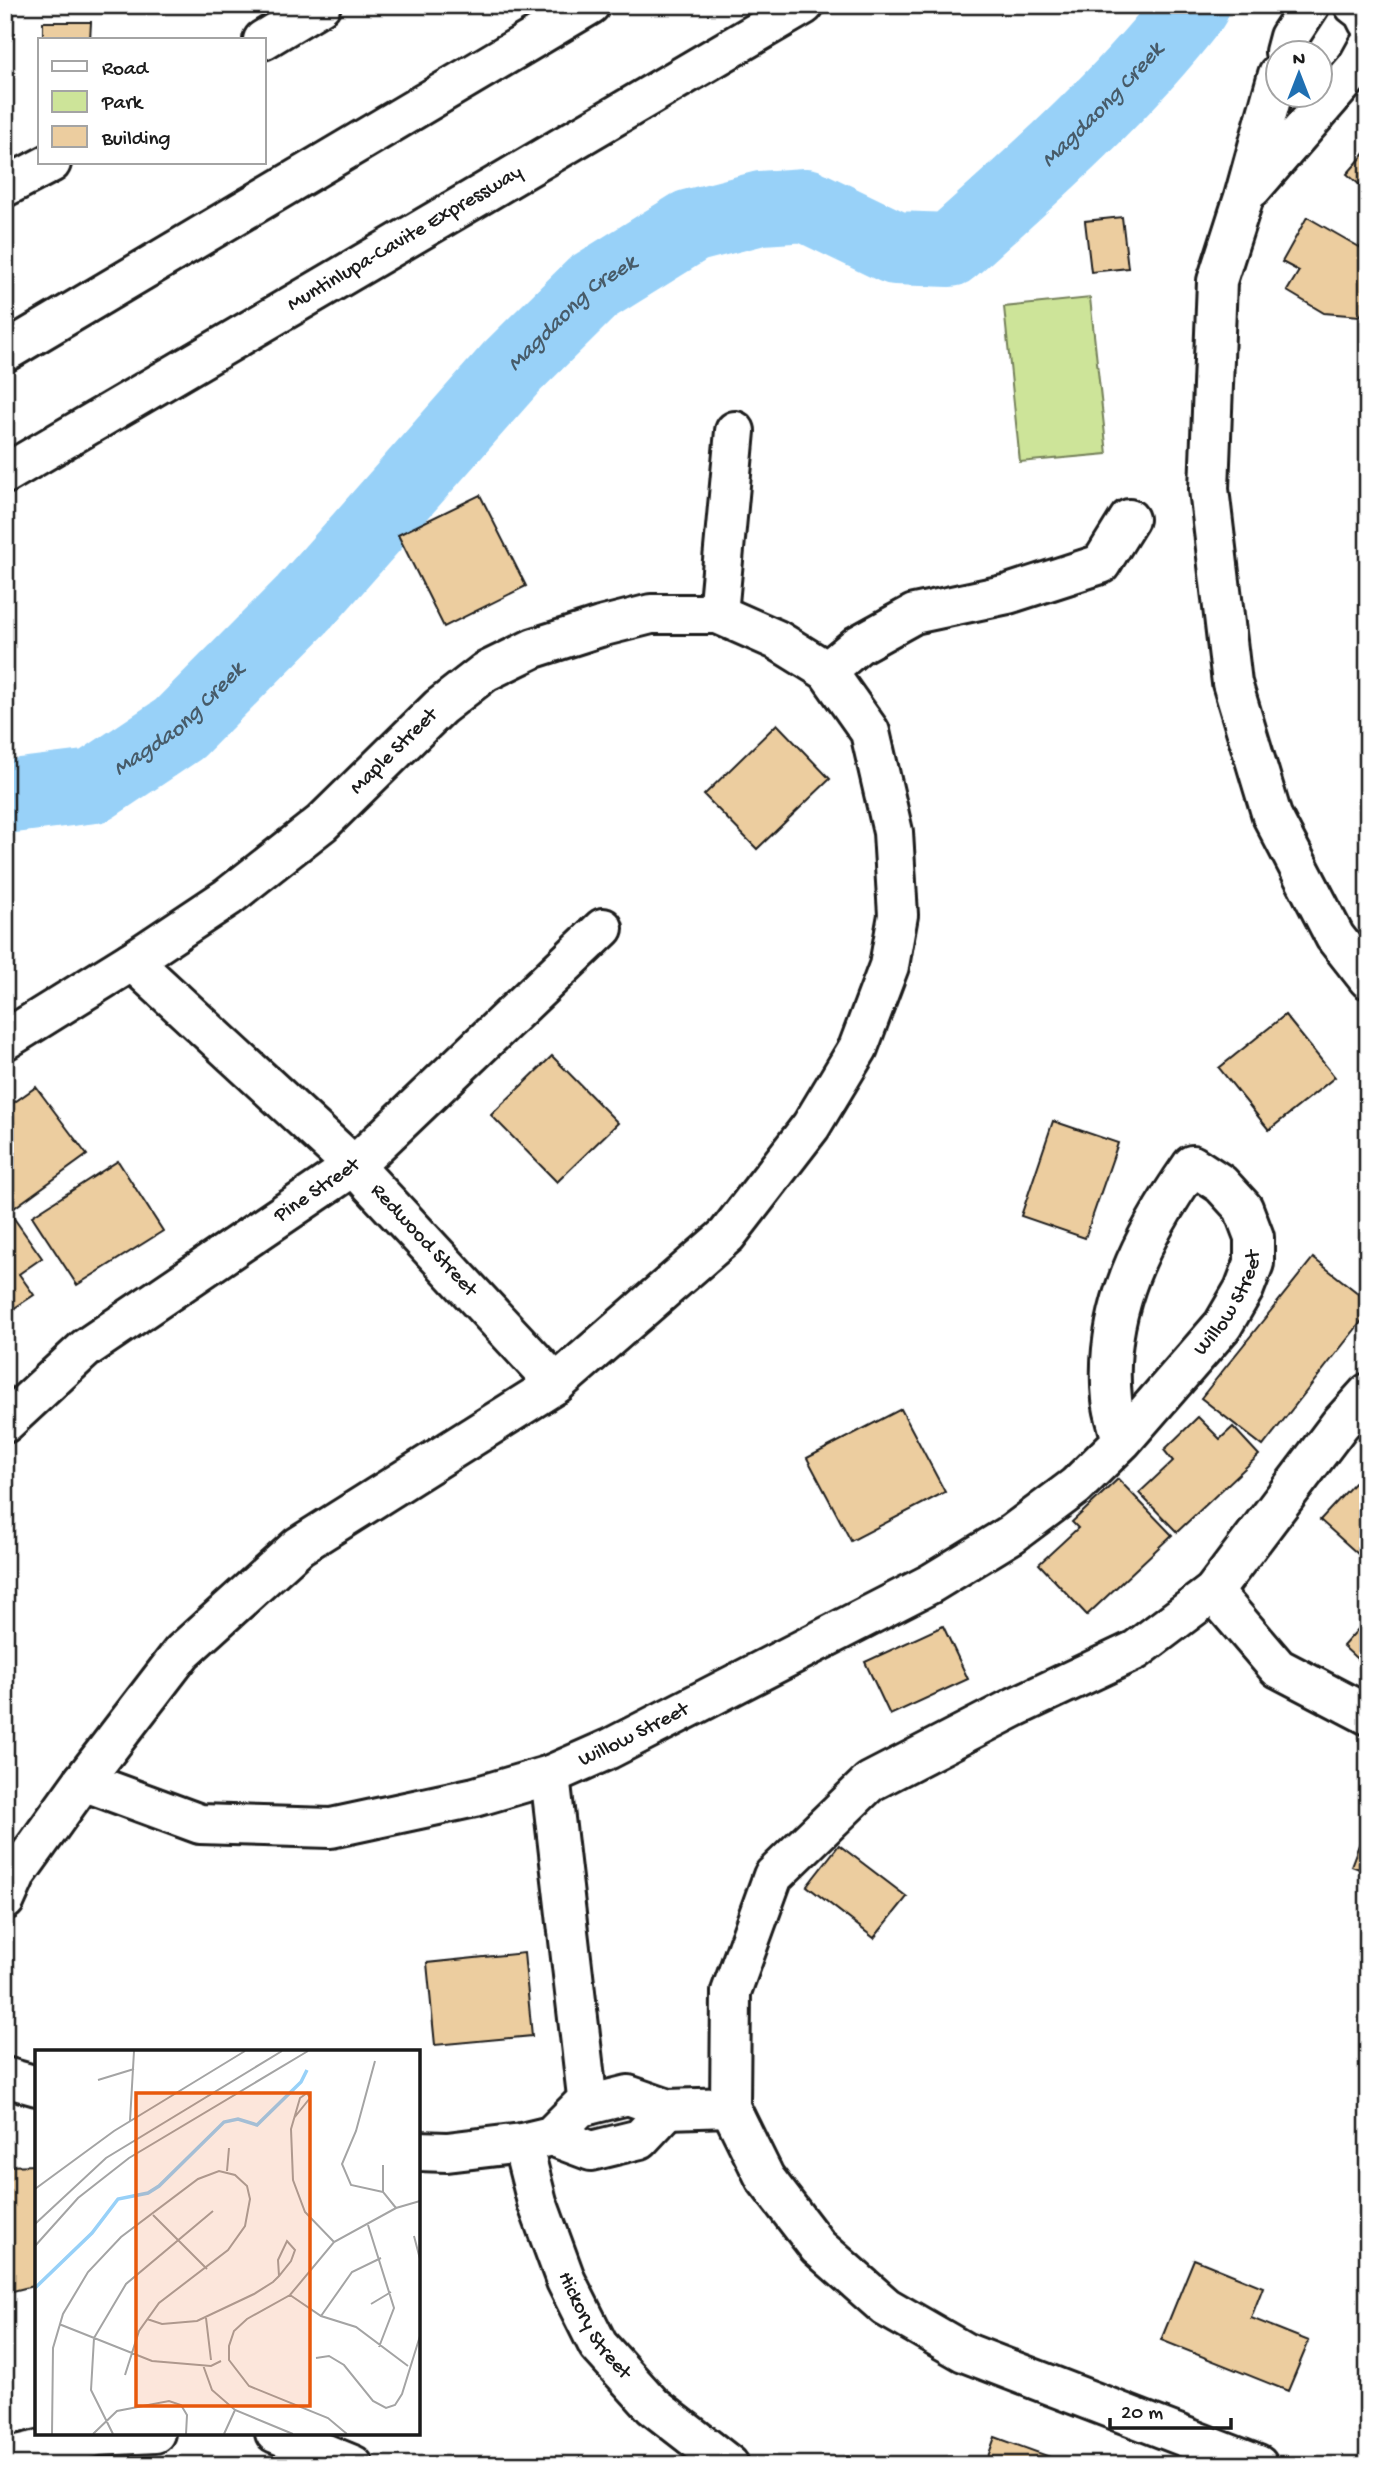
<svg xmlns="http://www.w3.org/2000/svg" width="1373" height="2470" font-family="'Gochi Hand',sans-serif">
  <rect width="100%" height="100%" fill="#fff"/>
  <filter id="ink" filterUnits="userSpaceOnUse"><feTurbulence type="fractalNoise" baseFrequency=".0143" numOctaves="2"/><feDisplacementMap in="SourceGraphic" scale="14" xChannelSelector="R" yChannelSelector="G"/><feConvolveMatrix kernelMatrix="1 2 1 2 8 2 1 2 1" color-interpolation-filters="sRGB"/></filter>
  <g filter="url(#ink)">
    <path fill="#cde499" stroke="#74805a" stroke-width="2" d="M1090,298L1107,454L1020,462L1004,307Z"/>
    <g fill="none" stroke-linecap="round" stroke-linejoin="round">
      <path stroke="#98d1f8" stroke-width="74" id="s1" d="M5,797L94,786L179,729L305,602L512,367L593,287L691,226L761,208L806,205L895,248L950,250C1036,173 1123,96 1193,5"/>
    </g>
    <path fill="#eccd9f" stroke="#1c1c1c" stroke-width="2" d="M43,22H91L90,40H43Z
      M1368,150V192L1347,174Z
      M1122,217L1128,268L1091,272L1085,221Z
      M1307,217L1368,252V303L1360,316L1324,313L1287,291L1299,271L1282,262Z
      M480,495L526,586L444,627L398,535Z
      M777,724L830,779L757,849L704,795Z
      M1285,1015L1335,1077L1269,1130L1219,1068Z
      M552,1056L618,1123L557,1182L491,1115Z
      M36,1087L87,1155L7,1213L5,1210V1109Z
      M1053,1121L1118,1143L1085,1238L1021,1216Z
      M118,1161L163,1231L77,1285L32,1216Z
      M13,1217L42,1258L19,1274L34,1295L7,1313L11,1319L5,1323V1222Z
      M1313,1258L1368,1301V1313L1263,1446L1201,1398Z
      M901,1409L945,1492L851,1541L807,1458Z
      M1198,1417L1220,1439L1233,1427L1259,1455L1177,1532L1139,1493L1173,1461L1164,1450Z
      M1368,1468V1563L1320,1520Z
      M1118,1479L1172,1535L1087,1615L1039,1564L1078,1528L1072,1522Z
      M1368,1618V1669L1343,1646Z
      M943,1626L968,1679L890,1715L865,1662Z
      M1368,1821V1872L1351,1866Z
      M839,1845L907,1897L874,1938L807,1886Z
      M524,1953L532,2036L435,2045L427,1963Z
      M37,2165V2285L5,2293V2166Z
      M1194,2259L1263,2287L1251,2318L1309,2341L1288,2391L1161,2340Z
      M995,2437L1072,2465H985Z"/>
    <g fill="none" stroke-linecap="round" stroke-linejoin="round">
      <defs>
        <g id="minor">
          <path d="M1354,5L1363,12L1368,22"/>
          <path d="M263,40L321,5"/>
          <path d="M1285,52L1289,37L1310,5"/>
          <path d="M1278,74L1244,197L1217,281L1209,489L1232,683L1272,816L1335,937L1368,979"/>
          <path d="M5,187L51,163"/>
          <path d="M1252,188L1357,67L1368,47"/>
          <path d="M718,614L735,431"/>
          <path d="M827,671L858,645L914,614L1008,594L1101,564L1129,519"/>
          <path id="s2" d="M132,961L354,1166L556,1384"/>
          <path id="s3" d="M5,1040L132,961L228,897L322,823L440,707L485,672L534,648L600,627L651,614H718L777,640L827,671L870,732L893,832L898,915L889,966L858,1048L811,1126L727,1235L556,1384L299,1546L182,1652L83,1781L17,1873L5,1900"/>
          <path id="s4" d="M5,1423L86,1348L354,1166L603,928"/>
          <path d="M1213,1592L1278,1668L1368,1715"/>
          <path d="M550,1775L588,2105"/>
          <path id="s5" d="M83,1781L200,1824L331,1828L475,1797L550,1775L609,1749L930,1584L1012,1534L1076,1486L1122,1441L1223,1325L1244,1289L1254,1263V1237L1243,1208L1221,1184L1192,1165C1143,1235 1103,1310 1112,1399C1113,1413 1119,1428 1122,1441"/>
          <path d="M5,2077L37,2086"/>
          <path d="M551,2136L591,2151L640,2139L668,2109"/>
          <path id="s6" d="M522,2143L537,2202L566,2281L598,2345L653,2406L729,2465"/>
          <path d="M418,2151L447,2152L522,2143L551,2136L580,2107L628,2095L668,2109L730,2107"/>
          <path d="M275,2433L353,2465"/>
          <path d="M5,2458L98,2436L155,2433"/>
          <path d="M1258,2465L964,2352L886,2307L818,2247L765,2178L730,2107L731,1992L773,1876L870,1782L1015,1707L1136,1650L1213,1592L1340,1424L1368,1393"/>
        </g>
        <g id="highway">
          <path d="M5,352L590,5"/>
          <path id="s7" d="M5,474L804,5"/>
        </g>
      </defs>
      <use href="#minor" stroke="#1c1c1c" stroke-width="44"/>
      <use href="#highway" stroke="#1c1c1c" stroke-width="44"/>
      <use href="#minor" stroke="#fff" stroke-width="38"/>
      <use href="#highway" stroke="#fff" stroke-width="38"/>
    </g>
  </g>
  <g text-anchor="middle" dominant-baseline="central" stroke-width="6" stroke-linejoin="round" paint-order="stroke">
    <g font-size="21" fill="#1c1c1c" stroke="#fff">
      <text stroke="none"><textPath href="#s7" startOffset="464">Muntinlupa-Cavite Expressway</textPath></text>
      <text stroke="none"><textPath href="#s3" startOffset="486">Maple Street</textPath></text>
      <text stroke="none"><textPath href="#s4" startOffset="390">Pine Street</textPath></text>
      <text stroke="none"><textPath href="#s2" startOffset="404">Redwood Street</textPath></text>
      <text stroke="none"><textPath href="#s5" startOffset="1323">Willow Street</textPath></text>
      <text stroke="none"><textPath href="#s5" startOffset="574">Willow Street</textPath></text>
      <text stroke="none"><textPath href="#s6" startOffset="198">Hickory Street</textPath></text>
    </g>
    <g font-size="23" font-style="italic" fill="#475b69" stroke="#fff">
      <text stroke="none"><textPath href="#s1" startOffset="1395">Magdaong Creek</textPath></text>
      <text stroke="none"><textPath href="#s1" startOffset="765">Magdaong Creek</textPath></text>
      <text stroke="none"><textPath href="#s1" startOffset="198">Magdaong Creek</textPath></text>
    </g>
  </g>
  <g transform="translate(35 2050)">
    <rect width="385" height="385" fill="#fff"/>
    <path fill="none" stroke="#98d1f8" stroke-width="3.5" d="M0,238L57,183L83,149L113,143L124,136L189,72L203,69L222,75L266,32L272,20"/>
    <path fill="none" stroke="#a4a4a4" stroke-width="2" d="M340,11L321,81L307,114L316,135L348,142M63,30L99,19M259,68L275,48L272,43L265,48L256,79L258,130L270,162L299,192M95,71L99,1M348,115V142L361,158M192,121L194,98M0,139L79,81L210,1M118,165L172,219M0,174L71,108L247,1M333,175L359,258L344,297M379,186L385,209M0,196L43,148L94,108L273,1M255,245L286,266L321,277L373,316M336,254L356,242M286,266L317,222L346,208M171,268L176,310M112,269L127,274L162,271L219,244L238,232L244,226L256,211L260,200L252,191L243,210L244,226M24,274L117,311L176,316L186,311M281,308L294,306L309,315L338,351L351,358L360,355L367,344L385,286M168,315L177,340L200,360L258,384M17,384L18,298L28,264L53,222L86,187L163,129L184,121L200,125L212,136L215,149L210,176L193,200L124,253L104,281L90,325M58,384L82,361L134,351L146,355L152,365L151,384M78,384L56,340L59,288L91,234L178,161M189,384L200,360M312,384L293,368L214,336L194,310V296L199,281L212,269L255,245L299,192L361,158L385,151"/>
    <path fill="#e8590c" fill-opacity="0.15" stroke="#e8590c" stroke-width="3.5" d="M101,43H275V356H101Z"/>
    <rect width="385" height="385" fill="none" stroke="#1c1c1c" stroke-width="3.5"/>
  </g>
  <rect width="1373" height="2470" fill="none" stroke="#fff" stroke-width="28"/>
  <rect x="14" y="14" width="1345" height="2442" fill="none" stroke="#1c1c1c" stroke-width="2.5" filter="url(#ink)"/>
  <rect x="38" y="38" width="228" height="126" fill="#ffffff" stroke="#a4a4a4" stroke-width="2"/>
  <rect x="52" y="61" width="35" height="10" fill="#ffffff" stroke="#a4a4a4" stroke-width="2"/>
  <text x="102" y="74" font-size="21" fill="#1c1c1c">Road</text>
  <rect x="52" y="91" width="35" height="21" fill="#cde499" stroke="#a4a4a4" stroke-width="2"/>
  <text x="102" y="108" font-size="21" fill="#1c1c1c">Park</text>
  <rect x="52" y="126" width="35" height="21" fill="#eccd9f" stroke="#a4a4a4" stroke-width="2"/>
  <text x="102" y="144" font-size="21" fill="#1c1c1c">Building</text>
  <g transform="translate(1299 74)"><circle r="33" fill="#ffffff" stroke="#a4a4a4" stroke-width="2"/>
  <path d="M0-5L12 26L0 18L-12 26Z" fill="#1f6fb2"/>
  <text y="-10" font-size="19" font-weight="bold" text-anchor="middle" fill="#1c1c1c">N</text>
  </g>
  <path d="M1110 2418v10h121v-10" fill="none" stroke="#1c1c1c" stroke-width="3.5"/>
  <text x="1121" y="2418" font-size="21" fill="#1c1c1c" stroke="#ffffff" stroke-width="5" paint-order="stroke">20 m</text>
</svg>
